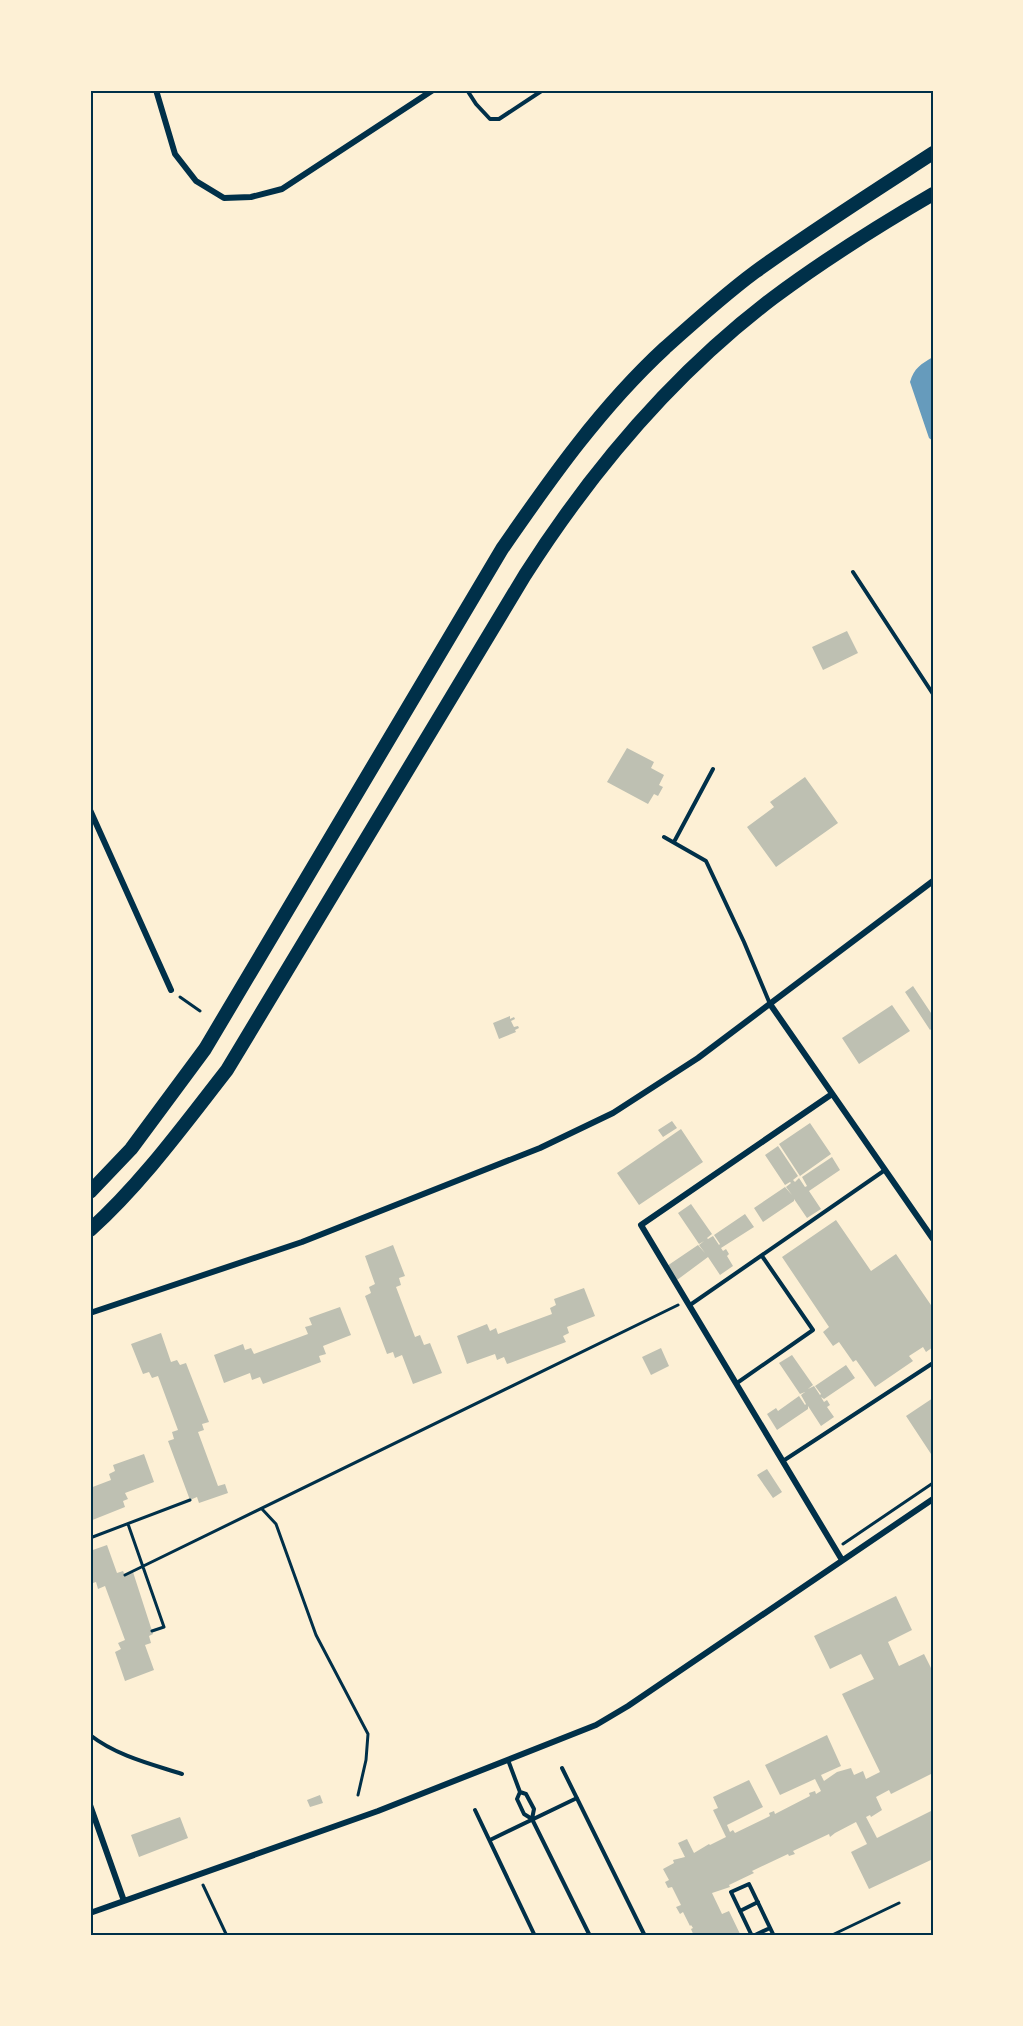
<svg xmlns="http://www.w3.org/2000/svg" width="1023" height="2026" font-family="Figtree,sans-serif">
  <rect width="100%" height="100%" fill="#fdf0d5"/>
  <path fill="#669bbc" d="M933,357V441L929,438L910,382C914,368 921,364 933,357Z"/>
  <path fill="#bec0b2" d="M847,631L858,653L823,670L812,647Z
    M627,748L654,762L651,768L664,775L659,785L663,787L658,796L654,794L648,804L607,782Z
    M805,777L838,823L776,867L747,827L774,807L770,802Z
    M913,986L933,1016V1028L930,1030L905,992Z
    M892,1005L910,1031L859,1064L842,1038Z
    M510,1016V1019L514,1017L515,1019L511,1021L514,1027L518,1026L519,1028L515,1030L516,1032L499,1039L493,1023Z
    M672,1121L677,1128L663,1137L658,1130Z
    M810,1123L831,1154L800,1176L779,1144Z
    M681,1129L703,1162L639,1205L617,1173Z
    M778,1146L798,1176L793,1180L795,1182L799,1178L805,1187L807,1186L802,1177L832,1157L840,1170L809,1191L821,1209L807,1218L794,1199V1201L763,1222L754,1208L785,1187L792,1195L786,1187L791,1183L790,1182L785,1185L765,1155Z
    M691,1204L712,1234L707,1238L708,1239L713,1236L719,1245L720,1244L714,1235L745,1214L754,1227L721,1248L723,1251L726,1249L729,1254L727,1256L733,1266L720,1275L708,1257L677,1280L667,1266L698,1245L705,1253L699,1245L704,1241L699,1244L678,1213Z
    M836,1220L871,1271L896,1254L933,1308V1347L926,1352L923,1347L909,1356L913,1361L875,1387L856,1360L853,1362L839,1342L833,1346L823,1332L829,1327L782,1257Z
    M393,1245L405,1276L399,1278L401,1285L396,1287L415,1337L420,1335L424,1345L430,1343L442,1373L413,1384L402,1355L395,1358L393,1352L387,1354L365,1296L371,1293L369,1287L375,1284L365,1256Z
    M584,1288L595,1316L567,1327L569,1333L563,1336L566,1342L507,1364L504,1357L497,1360L495,1354L467,1364L457,1336L487,1324L490,1331L496,1328L498,1334L552,1314L550,1308L556,1305L554,1299Z
    M340,1307L351,1335L323,1346L326,1354L319,1356L321,1362L263,1384L260,1377L252,1380L250,1373L224,1383L214,1355L243,1344L245,1350L251,1348L254,1354L308,1334L305,1327L312,1325L309,1318Z
    M161,1333L171,1362L177,1360L180,1365L186,1363L209,1422L202,1424L204,1430L198,1432L218,1486L225,1484L228,1493L199,1503L197,1497L190,1500L168,1441L174,1439L172,1432L178,1430L158,1376L152,1378L149,1372L143,1374L131,1344Z
    M661,1348L669,1366L651,1375L642,1357Z
    M792,1355L813,1385L808,1389L814,1386L820,1395L821,1394L815,1386L846,1365L855,1378L824,1399L821,1397L824,1402L827,1400L830,1405L827,1407L834,1417L821,1426L808,1406V1409L777,1430L767,1414L776,1408L778,1411L799,1396L805,1405L806,1404L801,1395L805,1392L800,1394L779,1363Z
    M933,1398V1457L906,1416Z
    M144,1454L154,1482L125,1493L128,1499L123,1501L125,1507L90,1521V1488L111,1480L109,1474L115,1471L113,1465Z
    M767,1469L782,1492L773,1498L757,1475Z
    M107,1545L117,1573L123,1571L125,1575L133,1572L153,1634L149,1636L151,1643L145,1645L154,1670L125,1681L115,1652L121,1649L118,1643L125,1640L105,1586L98,1589L96,1582L90,1584V1551Z
    M896,1596L912,1630L888,1642L899,1666L924,1654L933,1672V1773L891,1794L889,1790L876,1797L882,1810L871,1817L870,1815L866,1817L877,1838L933,1810V1859L869,1889L851,1852L867,1844L856,1822L835,1833L830,1837L829,1834L793,1851L795,1854L789,1856L788,1854L752,1871L754,1873L729,1885L730,1887L712,1893L722,1914L729,1911L741,1936H694L691,1929L693,1928L691,1925L690,1926L683,1912L680,1914L676,1907L681,1905L672,1887L668,1888L665,1882L669,1880L663,1869L674,1863L673,1860L685,1857L678,1843L687,1839L694,1853L709,1844L710,1845L726,1837L713,1810L718,1808L713,1797L749,1780L763,1807L727,1825L730,1832L733,1830L735,1833L770,1816L769,1813L774,1811L775,1814L810,1796L809,1793L815,1791L816,1794L821,1791L815,1779L780,1795L765,1765L827,1735L841,1766L821,1775L824,1781L837,1772L851,1768L854,1775L863,1771L866,1779L880,1772L842,1694L874,1679L861,1654L830,1669L814,1636Z
    M320,1795L323,1803L310,1807L307,1800Z
    M180,1817L188,1838L139,1857L131,1835Z"/>
  <g fill="none" stroke-linecap="round" stroke-linejoin="round">
    <path stroke="#003049" stroke-width="3" d="M180,997L200,1011
      M262,1509L276,1524L316,1635L368,1734L366,1760L358,1795
      M128,1524L164,1627L152,1631
      M90,1538L190,1500
      M843,1544L933,1483
      M125,1575L678,1305
      M203,1885L227,1936
      M830,1936L899,1903"/>
    <path stroke="#003049" stroke-width="4" d="M467,90L476,104L490,119H499L543,90
      M853,572L933,694
      M664,837L706,861L744,942L770,1004
      M674,842L713,769
      M690,1305L885,1170
      M737,1383L813,1330L762,1256
      M783,1461L933,1363
      M90,1735C117,1756 151,1764 182,1774
      M508,1760L520,1792L517,1799L524,1814L532,1819L590,1936
      M562,1768L645,1936
      M520,1792L526,1794L534,1809L532,1819
      M475,1810L535,1936
      M490,1840L577,1798
      M740,1911L758,1902
      M752,1936L731,1892L749,1884L774,1936
      M753,1936L770,1928"/>
    <path stroke="#003049" stroke-width="6" d="M156,90L175,154L196,181L224,198L251,197L282,189L433,90
      M90,810L171,990
      M770,1004L933,1239
      M832,1094L641,1225L842,1560
      M90,1313L302,1242L540,1148L613,1113L698,1058L933,881
      M90,1805L124,1901
      M90,1913L378,1811L596,1725L628,1706L933,1499"/>
    <path stroke="#003049" stroke-width="14" d="M90,1192L131,1149L205,1049L502,549C551,478 601,407 665,348C694,322 724,295 755,272C813,230 873,192 933,153
      M90,1230C142,1183 184,1125 227,1070L525,575C592,470 673,374 773,298C824,260 878,226 933,194"/>
  </g>
  <rect width="1023" height="2026" fill="none" stroke="#fdf0d5" stroke-width="183"/>
  <rect x="92" y="92" width="840" height="1842" fill="none" stroke="#003049" stroke-width="2"/>
</svg>
